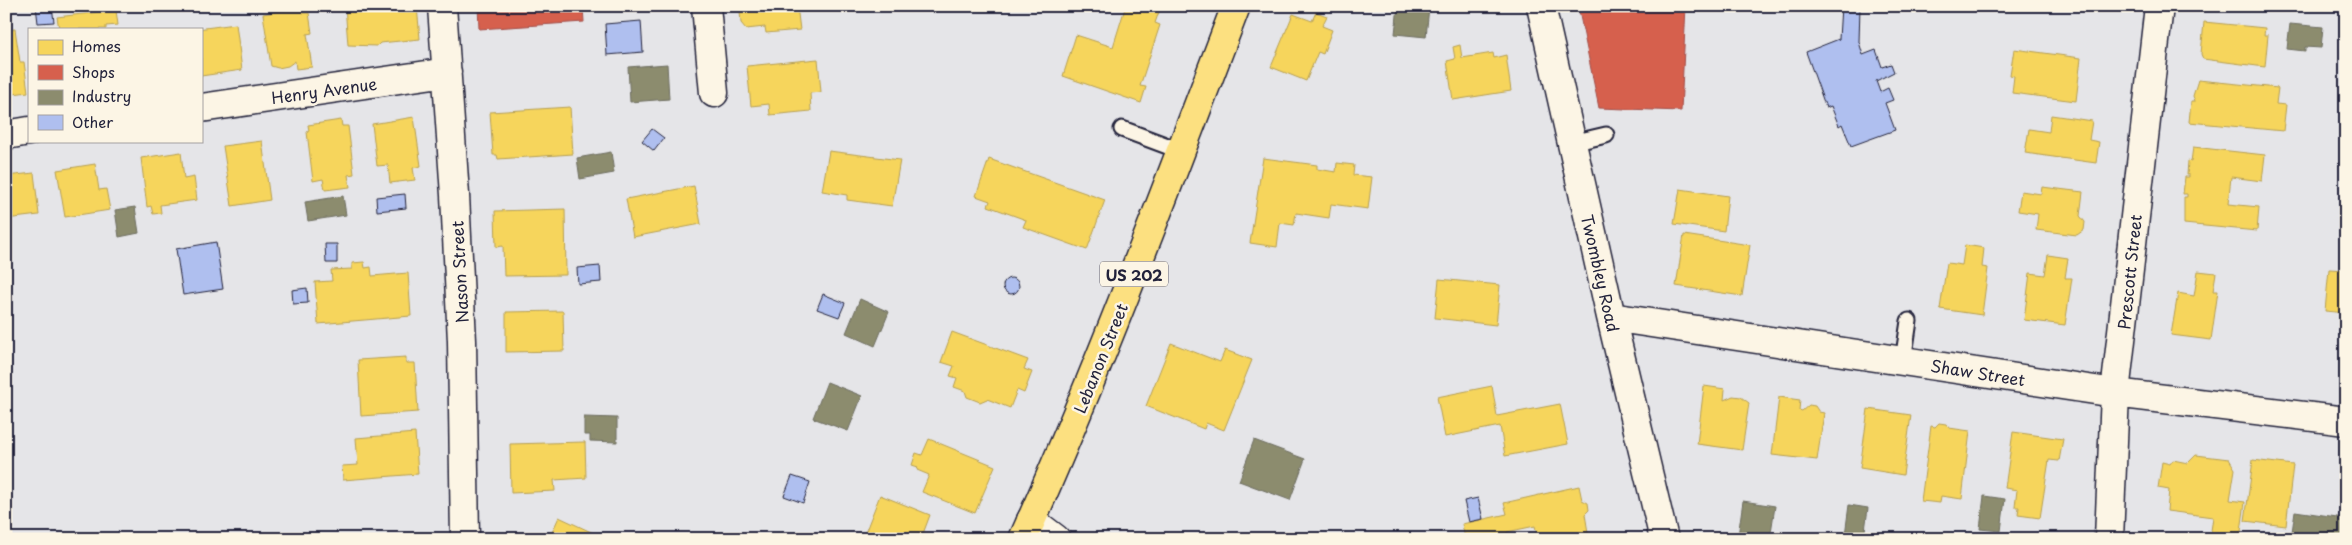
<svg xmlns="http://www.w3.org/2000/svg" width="2352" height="545" font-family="'Playpen Sans',sans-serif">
  <rect width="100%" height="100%" fill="#e5e5e8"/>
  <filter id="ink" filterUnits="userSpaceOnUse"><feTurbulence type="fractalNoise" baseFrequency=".02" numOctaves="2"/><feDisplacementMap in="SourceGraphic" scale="10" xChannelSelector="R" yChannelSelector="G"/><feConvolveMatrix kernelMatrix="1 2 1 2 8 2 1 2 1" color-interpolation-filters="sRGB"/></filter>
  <g filter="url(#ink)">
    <path fill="#f6d55c" stroke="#b69f52" d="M345,6H417L420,39L380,43L377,46L348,45Z
      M620,6H675V7L621,11Z
      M744,6H797L800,30L766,33L765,27L746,29L741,23L740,12Z
      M1121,6H1161L1155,23L1160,25L1140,86L1146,87L1141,103L1063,76L1076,35L1113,47L1125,8Z
      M302,7L303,13H309L312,33L307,34L312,67L296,69L295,61L288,66L278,68L271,66L263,14Z
      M116,10L118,25L106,26V29H59L57,17Z
      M1316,12L1327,16L1322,26L1332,30L1323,54L1318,52L1306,81L1271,67L1293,14L1312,21Z
      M2204,22L2265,28L2264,35H2268L2265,67L2203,59L2201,54Z
      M236,24L242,70L201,76V29H197Z
      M15,29L20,62H24L28,92L6,95V30Z
      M1460,45L1462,58L1493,53L1494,58L1506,55L1511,91L1453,100L1447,61L1455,59L1453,47Z
      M2014,49L2081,58L2076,101L2012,93L2014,76L2010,75Z
      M818,59L821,92L810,93L811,111L770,115L769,104L751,106L747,66Z
      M2198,80L2278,88L2276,104L2286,105L2283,131L2189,122L2191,102H2195L2193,96Z
      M570,107L573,154L498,159L497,155H493L490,112Z
      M2051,115L2092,121L2089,140L2099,142L2096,163L2025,153L2029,129L2049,132Z
      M414,117L421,166L413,168L415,180L390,183L388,165L377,166L372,124Z
      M341,120L342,126H348L354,174L348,175L350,187L325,190L323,179L313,181L307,132L309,131L308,125Z
      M262,141L270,200L232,206L223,146Z
      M2193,147L2265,155L2262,181L2231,177L2228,204L2259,207L2257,231L2184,224V197H2187V194H2183L2185,177H2189V175H2187L2188,161L2191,162Z
      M829,151L900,160L892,206L847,200V195L822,191Z
      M181,152L184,179L194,177L197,200L160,205L161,213L153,214L151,206L147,207L141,158Z
      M1263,158L1317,165V169L1336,172L1337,163L1354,165L1353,175L1372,177L1368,209L1331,204L1329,218L1296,213L1294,225L1280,223L1277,247L1250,243Z
      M989,159L1105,200L1087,250L1023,227L1026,220L988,206L990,201L976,196Z
      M95,164L99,190L106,189L110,210L65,217L57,170Z
      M34,173L39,215L6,219V176Z
      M694,186L701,224L633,237L626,199Z
      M2042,187L2083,192L2080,216L2085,222L2084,230L2077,235L2036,230L2038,214L2018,211L2021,191L2041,194Z
      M1680,189L1728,196L1724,231L1674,224Z
      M565,209L566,275L504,276L503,246L496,247L495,211Z
      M1684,235L1750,245L1742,296L1676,286Z
      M1965,245L1984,248L1982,267L1988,268L1982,315L1940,309L1947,263L1962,265Z
      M2048,255L2068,258L2065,278H2072L2065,325L2024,320L2030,273L2045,275Z
      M364,262L365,268L371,267L372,276L408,273L411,316L318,324L315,282L332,281L331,270L352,269V263Z
      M2329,269L2346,270V313L2325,311Z
      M2198,271L2216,273L2213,291H2218L2211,340L2171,335L2178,293L2194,296Z
      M1439,279L1500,285L1496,325L1435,318Z
      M563,311L564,351L506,352V312Z
      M952,332L1028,360L1024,369L1032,372L1024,393L1017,390L1010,408L987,399L980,402L967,397L965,391L954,387L957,378L950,376L954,366L941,362Z
      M1171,343L1220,362L1225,350L1252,360L1224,430L1206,423L1204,429L1146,406Z
      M406,357V363H415L418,412L361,416L358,360Z
      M1492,386L1497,416L1560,404L1568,444L1505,456L1500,426L1445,437L1437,397Z
      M1704,386L1725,389L1724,400L1733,396L1741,397L1749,403L1742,450L1697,444Z
      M1779,397L1800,400L1799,410L1802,411L1809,405L1815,406L1819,412L1824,413L1817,460L1772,455Z
      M1868,409L1911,415L1903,475L1860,468Z
      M1939,423L1946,424L1949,428L1970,431L1962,499L1941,496L1940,503L1921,501L1931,426L1935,427Z
      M2013,432L2063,439L2059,461L2049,460L2040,518L2018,515L2019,507H2015L2017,490L2005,488Z
      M415,433L418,474L343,480L342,466L358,465L356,438Z
      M929,439L995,466L975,513L922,492L929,475L917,470L918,467L912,465L916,453L922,455Z
      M585,442L586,478L554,480L555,491L511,493L510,444Z
      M2196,455L2229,459L2235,469L2230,500L2245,502L2240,539L2210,538L2213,517L2167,511L2169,490L2158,488L2162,462L2170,464L2173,460L2188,463Z
      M2253,460L2293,465L2286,526L2245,521Z
      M1579,486L1582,500L1588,503L1589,510L1585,514L1589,539L1538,538L1535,526L1507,532L1509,539H1465L1462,524L1507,514L1504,503Z
      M880,495L930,515L921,539H881L865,533Z
      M559,517L606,539H549Z"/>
    <path fill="#d6604d" stroke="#a04d48" d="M478,6H583L584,22L479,29Z
      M1578,6H1686L1681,111L1599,108Z"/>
    <path fill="#8c8c6e" stroke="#6c6c5f" d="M1398,6L1429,7L1426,37L1395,34Z
      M2290,24L2323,27L2321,48L2305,47V51L2287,49Z
      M667,64L669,99L630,102L628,67Z
      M611,152L614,173L580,179L577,158Z
      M343,196L346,215L308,221L305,202Z
      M135,207L139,233L119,237L115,210Z
      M860,299L889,312L875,346L846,333Z
      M827,382L862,396L848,431L813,418Z
      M584,417L617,418V442L590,441V435H584Z
      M1254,440L1305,459L1290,500L1239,481Z
      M1984,496L2005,499L2001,531L1980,529Z
      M1743,501L1775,506L1770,539L1738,536Z
      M1849,505L1868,508L1864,538L1845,535Z
      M2295,511L2344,518L2341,539H2291Z"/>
    <path fill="#afbfef" stroke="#22223b" d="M36,6H52L54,22L38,23Z
      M1841,6H1860L1859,42L1863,55L1876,50L1882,67L1891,64L1894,72L1876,81L1880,92L1888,88L1893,100L1885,103L1895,130L1851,146L1842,124L1839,126L1831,106L1826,108L1806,52L1839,39Z
      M641,21L643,52L607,55L605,24Z
      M652,129L664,138L654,151L642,141Z
      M405,194L406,208L377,211L376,197Z
      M216,242L223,289L183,295L176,249Z
      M325,244H337V263H326Z
      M600,266L601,282L578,284L577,268Z
      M1003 286a8 8 0 1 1 16 0a8 8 0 1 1-16 0Z
      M307,288L308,303L293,304L292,290Z
      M823,294L845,303L839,317L817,309Z
      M792,476L810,482L803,503L784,496Z
      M1478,498L1483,519L1469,522L1464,501Z"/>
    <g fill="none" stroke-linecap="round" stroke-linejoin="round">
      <defs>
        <path id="lane" d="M1122,129L1181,151
          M1572,143L1606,135
          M1903,361L1909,321"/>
        <path id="street" d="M442,6L455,195L462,341L465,539
          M706,6L714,93
          M1541,6L1611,317L1664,539
          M201,108L447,72
          M6,135L29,131
          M1611,317L2115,393L2346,421
          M1031,520L1056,539
          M2109,539L2115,393L2159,6"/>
        <path id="highway" d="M1023,539C1101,364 1168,185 1236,6"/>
      </defs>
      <use href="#lane" stroke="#22223b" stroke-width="19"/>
      <use href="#street" stroke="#22223b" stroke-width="31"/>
      <use href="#highway" stroke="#22223b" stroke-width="31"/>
      <use href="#lane" stroke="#fcf5e5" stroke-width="15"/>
      <use href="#street" stroke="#fcf5e5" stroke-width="28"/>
      <use href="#highway" stroke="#fce080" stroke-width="28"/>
    </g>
  </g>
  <g text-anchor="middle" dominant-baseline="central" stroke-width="5" stroke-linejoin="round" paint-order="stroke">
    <rect fill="#fcf5e5" stroke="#63616e" stroke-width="1" x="1100" y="261.5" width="68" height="25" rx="4"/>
    <g font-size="15" font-weight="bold" fill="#22223b">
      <text x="1134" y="274">US 202</text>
    </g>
    <g font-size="16" fill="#22223b" stroke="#fcf5e5">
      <text transform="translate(324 90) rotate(-8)">Henry Avenue</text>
      <text transform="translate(459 272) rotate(-93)">Nason Street</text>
      <text transform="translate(2129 272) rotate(-84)">Prescott Street</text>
      <text transform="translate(1601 273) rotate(77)">Twombley Road</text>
      <text transform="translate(1100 358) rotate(-68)">Lebanon Street</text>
      <text transform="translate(1978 372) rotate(9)">Shaw Street</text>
    </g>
  </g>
  <rect width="2352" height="545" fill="none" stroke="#fcf5e5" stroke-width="25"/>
  <rect x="12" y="12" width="2327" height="520" fill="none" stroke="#22223b" stroke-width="2" filter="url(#ink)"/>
  <rect x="28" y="28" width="175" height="115" fill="#fcf5e5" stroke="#a5a1a1"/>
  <rect x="38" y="40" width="25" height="15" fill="#f6d55c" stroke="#a5a1a1"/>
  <text x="72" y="52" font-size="15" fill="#22223b">Homes</text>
  <rect x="38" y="65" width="25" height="15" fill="#d6604d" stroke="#a5a1a1"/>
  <text x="72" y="78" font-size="15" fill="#22223b">Shops</text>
  <rect x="38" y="90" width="25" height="15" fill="#8c8c6e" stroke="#a5a1a1"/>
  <text x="72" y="102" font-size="15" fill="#22223b">Industry</text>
  <rect x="38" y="115" width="25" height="15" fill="#afbfef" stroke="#a5a1a1"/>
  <text x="72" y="128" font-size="15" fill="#22223b">Other</text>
</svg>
